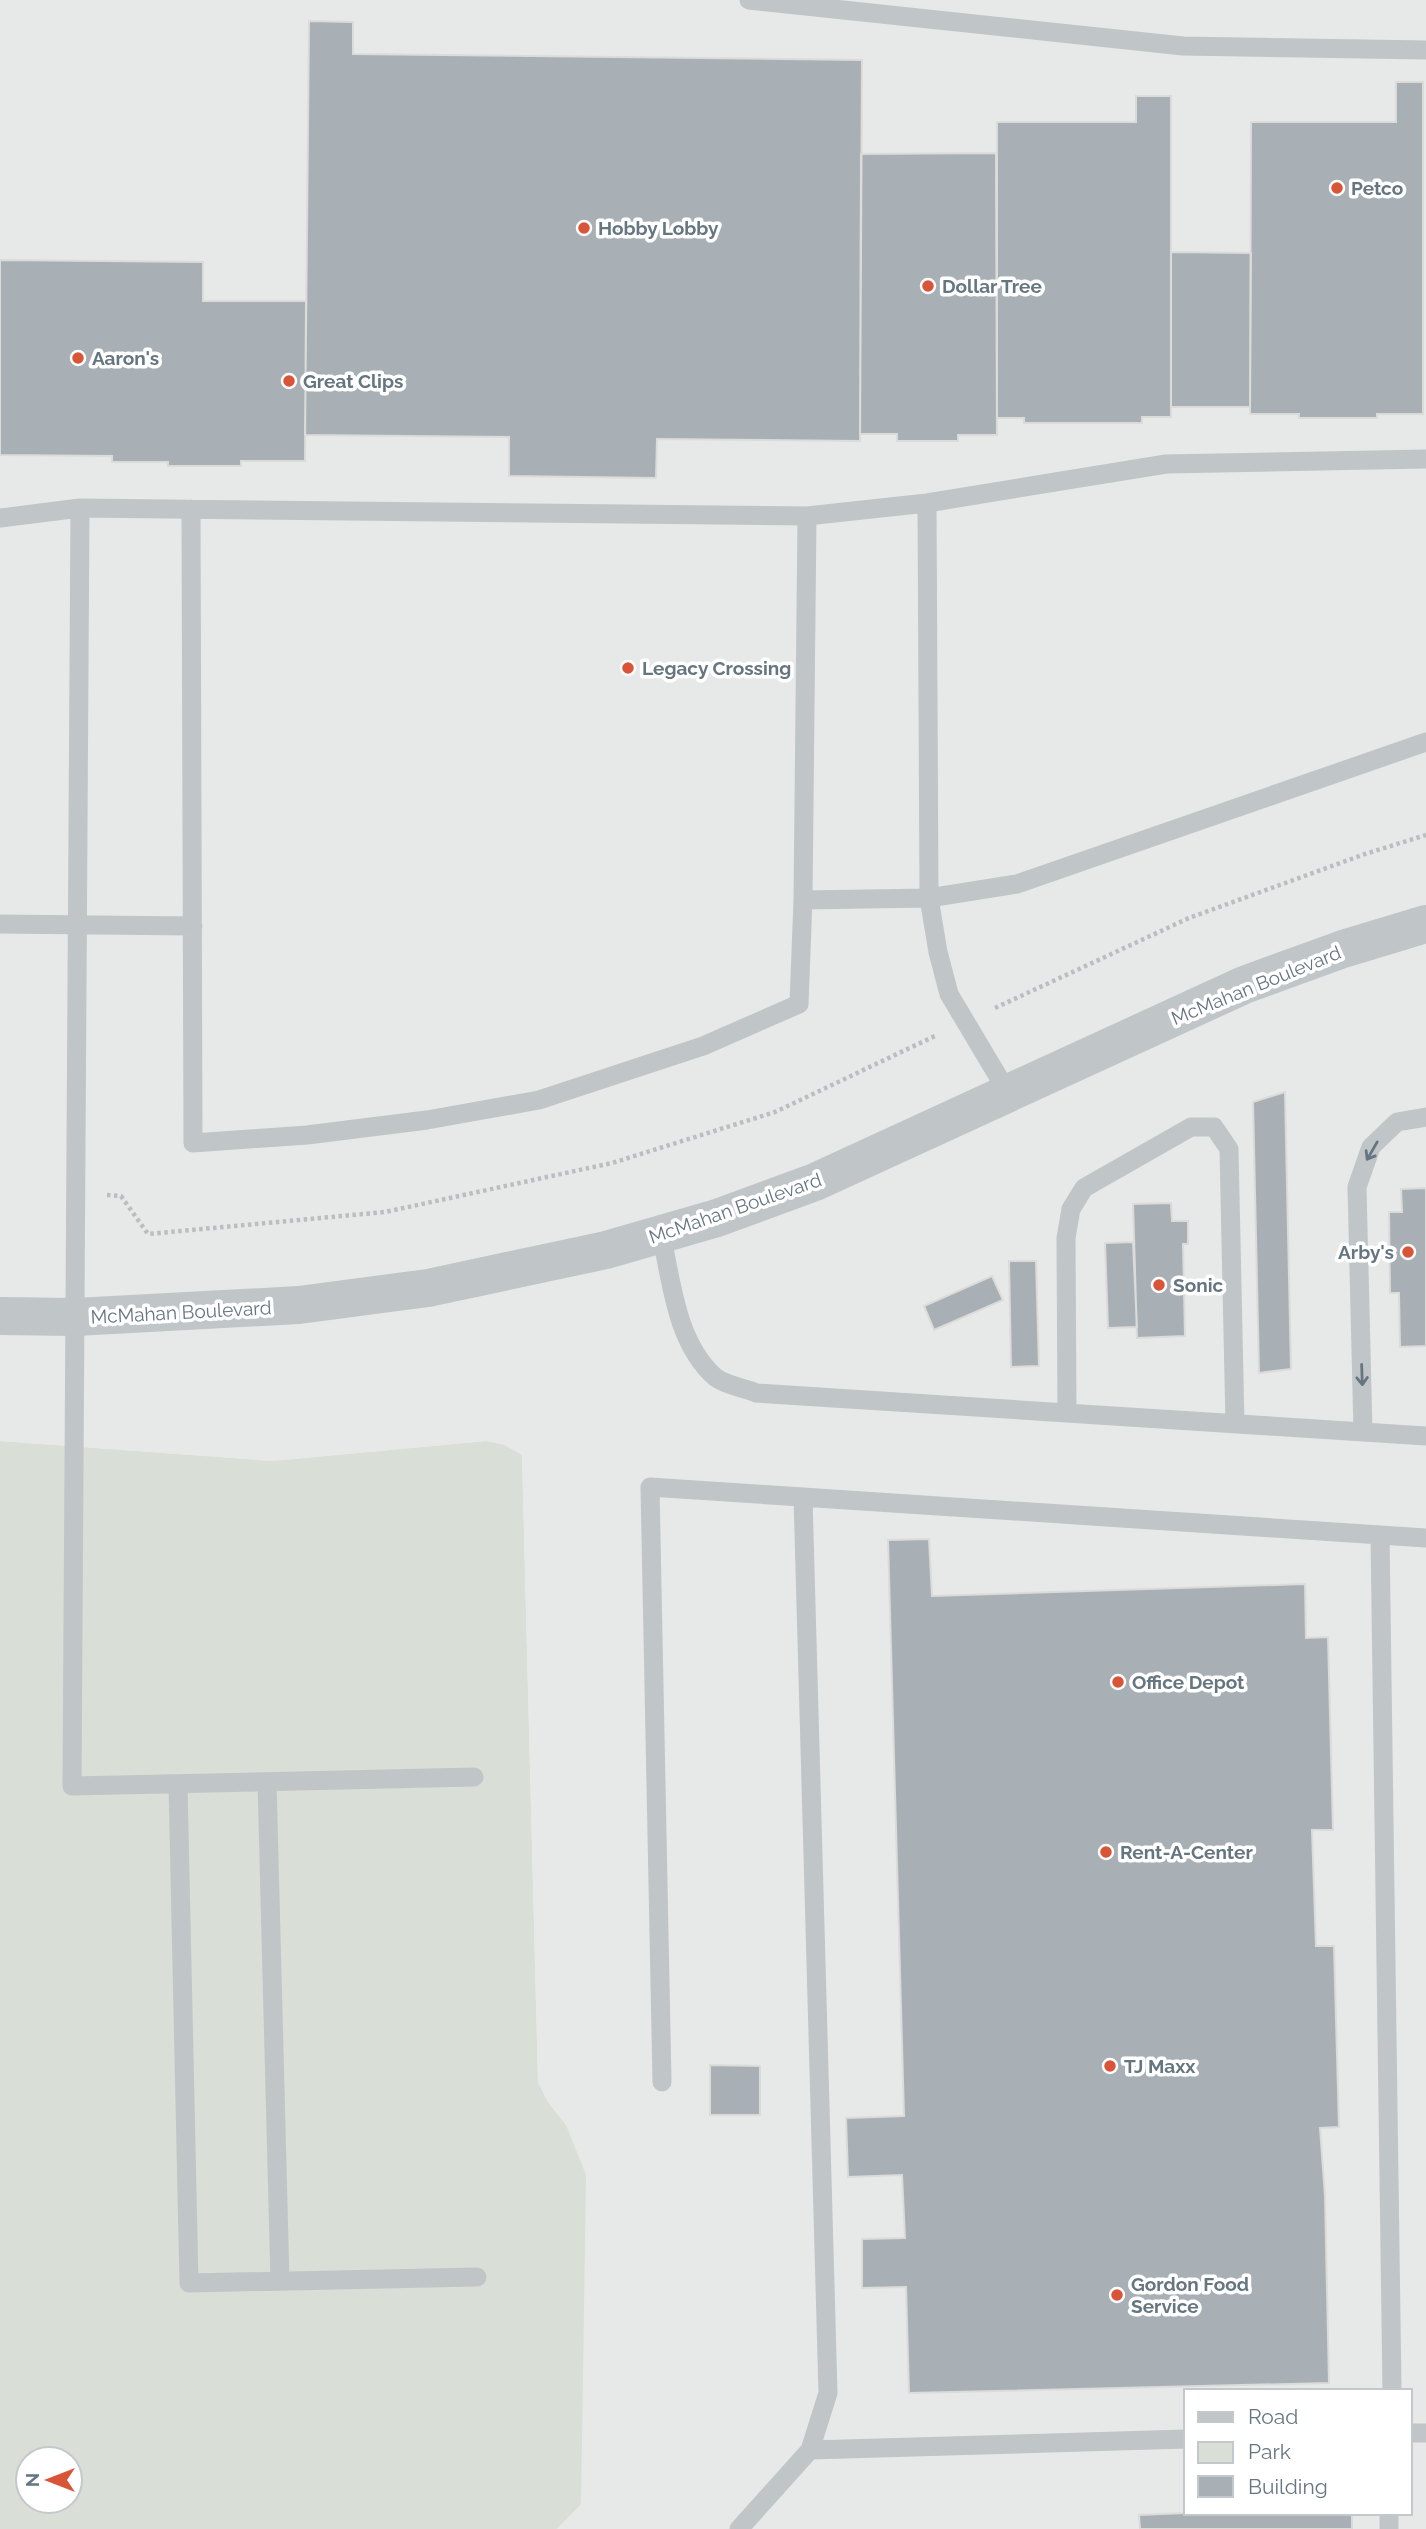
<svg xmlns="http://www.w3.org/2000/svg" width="1426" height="2529" font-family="Raleway,sans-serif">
  <rect width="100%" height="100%" fill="#f9f9f7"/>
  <path fill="#e7e8e8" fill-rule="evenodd" d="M0,0H1426V2529H557L581,2503L566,2125L548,2102L538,2082L522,1455L486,1441L272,1461L0,1441ZM1186,2391H1410V2513H1186Z"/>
  <path fill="#d9ded6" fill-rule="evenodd" d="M0,1441L272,1461L486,1441L504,1445L522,1455L538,2082L548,2102L566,2125L586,2175L581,2504L557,2529H0ZM28,2459H70V2501H28Z"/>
  <path fill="#a8b0b6" stroke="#dbdbd9" stroke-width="2" d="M309,21L353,22V54L862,60L860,441L657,439L656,478L509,476V437L305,435Z
    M1396,82H1423V414H1377V418H1299V414H1250L1251,122H1396Z
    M1136,96H1171V417H1142V423H1024V418H997V122H1136Z
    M996,153L997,435H958V441H897V434H860L861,154Z
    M1171,252L1251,253L1250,407H1171Z
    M0,260L203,262V301H306L305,461H241V466H168V462H112V456L0,455Z
    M1285,1092L1291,1369L1259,1373L1253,1102Z
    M1426,1188V1346L1400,1347L1399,1293H1390L1389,1212H1402L1401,1189Z
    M1171,1203L1172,1221H1188V1244H1183L1185,1336L1137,1338L1133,1204Z
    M1133,1242L1137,1327L1108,1328L1105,1243Z
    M1009,1261H1036L1039,1366L1011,1367Z
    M992,1276L1003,1300L934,1330L924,1306Z
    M929,1539L932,1596L1305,1584L1306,1638L1328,1637L1333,1830H1312L1316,1946H1334L1339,2127L1320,2128L1325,2196L1329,2383L909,2393L906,2287L862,2288V2239L905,2238L902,2175L848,2177L846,2118L904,2116L888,1540Z
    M710,2065L760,2066V2115H710Z
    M1186,2513H1352V2529H1140L1139,2515Z"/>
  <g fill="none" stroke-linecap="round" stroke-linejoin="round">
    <path stroke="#bbbec0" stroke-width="4.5" stroke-dasharray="3.5 3.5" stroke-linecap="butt" d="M995,1008L1189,918L1365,854L1426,835
      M107,1195L121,1196L148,1234L385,1212L612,1163L775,1112L937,1035"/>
    <path stroke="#c0c5c8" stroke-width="19" d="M749,0L1183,46L1426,50
      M927,503L929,898L938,952L949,994L1008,1093
      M80,508L72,1786L474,1777
      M191,509L193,1143L307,1135L427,1120L539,1100L703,1046L799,1004L803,900L807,516
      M0,518L80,508L807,516L927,503L1166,464L1426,459
      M803,900L929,898L1017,884L1426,742
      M0,924L193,926
      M661,1234C672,1283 676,1342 715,1377C725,1385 744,1388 756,1393L1426,1436
      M1067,1413L1066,1238L1071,1209L1084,1188L1191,1127H1214L1229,1149L1235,1424
      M1363,1432L1357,1187L1371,1147L1397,1122L1426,1117
      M1380,1535L1392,2391
      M267,1782L280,2281
      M178,1784L189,2283L477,2277
      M662,2082L650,1487L1426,1538
      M1410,2433H1426
      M810,2450L1186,2439
      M739,2529L810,2450L828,2393L803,1497
      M1389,2529V2513"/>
    <path stroke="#c0c5c8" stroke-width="38" d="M0,1316L75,1317L299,1305L428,1288L606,1250L717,1218L815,1182L1244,985L1343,949L1426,924"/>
  </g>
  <defs><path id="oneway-shaft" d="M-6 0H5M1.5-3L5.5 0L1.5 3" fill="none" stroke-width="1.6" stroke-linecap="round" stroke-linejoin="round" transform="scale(1.75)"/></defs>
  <g stroke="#667680">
    <use href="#oneway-shaft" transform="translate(1372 1151) rotate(120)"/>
    <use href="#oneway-shaft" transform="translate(1362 1375) rotate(88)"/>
  </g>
  <g fill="#d85538" stroke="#fff" stroke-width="2.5">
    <circle cx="1337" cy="188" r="7"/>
    <circle cx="584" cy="228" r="7"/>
    <circle cx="928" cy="286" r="7"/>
    <circle cx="78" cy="358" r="7"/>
    <circle cx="289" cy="381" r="7"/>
    <circle cx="628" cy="668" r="7"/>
    <circle cx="1408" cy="1252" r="7"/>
    <circle cx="1159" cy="1285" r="7"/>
    <circle cx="1118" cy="1682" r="7"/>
    <circle cx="1106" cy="1852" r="7"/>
    <circle cx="1110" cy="2066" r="7"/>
    <circle cx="1117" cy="2295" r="7"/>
  </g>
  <g text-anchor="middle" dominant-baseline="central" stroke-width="7" stroke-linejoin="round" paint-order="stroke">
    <g font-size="19" font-weight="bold" fill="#667680" stroke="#fff" text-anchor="start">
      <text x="1351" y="188">Petco</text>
      <text x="598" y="228">Hobby Lobby</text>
      <text x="942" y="286">Dollar Tree</text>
      <text x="92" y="358">Aaron's</text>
      <text x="303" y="381">Great Clips</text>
      <text x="642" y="668">Legacy Crossing</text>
      <text x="1394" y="1252" text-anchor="end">Arby's</text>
      <text x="1173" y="1285">Sonic</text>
      <text x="1132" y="1682">Office Depot</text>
      <text x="1120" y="1852">Rent-A-Center</text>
      <text x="1124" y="2066">TJ Maxx</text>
      <text x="1131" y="2284">Gordon Food<tspan x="1131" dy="22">Service</tspan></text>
    </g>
    <g font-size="19" fill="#667680" stroke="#fff">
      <text transform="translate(1256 985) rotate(-22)">McMahan Boulevard</text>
      <text transform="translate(735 1208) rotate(-19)">McMahan Boulevard</text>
      <text transform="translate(181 1312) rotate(-3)">McMahan Boulevard</text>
    </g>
  </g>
  <rect x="1184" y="2389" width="228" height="126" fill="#ffffff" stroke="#c2c8cc" stroke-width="2"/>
  <rect x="1198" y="2412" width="35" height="10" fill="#c0c5c8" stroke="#c2c8cc" stroke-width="2"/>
  <text x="1248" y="2424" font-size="21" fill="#667680">Road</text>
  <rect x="1198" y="2442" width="35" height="21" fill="#d9ded6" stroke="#c2c8cc" stroke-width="2"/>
  <text x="1248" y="2459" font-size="21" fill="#667680">Park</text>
  <rect x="1198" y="2476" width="35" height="21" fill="#a8b0b6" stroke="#c2c8cc" stroke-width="2"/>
  <text x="1248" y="2494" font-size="21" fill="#667680">Building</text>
  <g transform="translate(49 2480) rotate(270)"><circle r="33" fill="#ffffff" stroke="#c2c8cc" stroke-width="2"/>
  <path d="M0-5L12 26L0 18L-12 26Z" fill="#d85538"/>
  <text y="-10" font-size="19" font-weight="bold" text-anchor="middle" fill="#667680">N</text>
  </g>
</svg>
